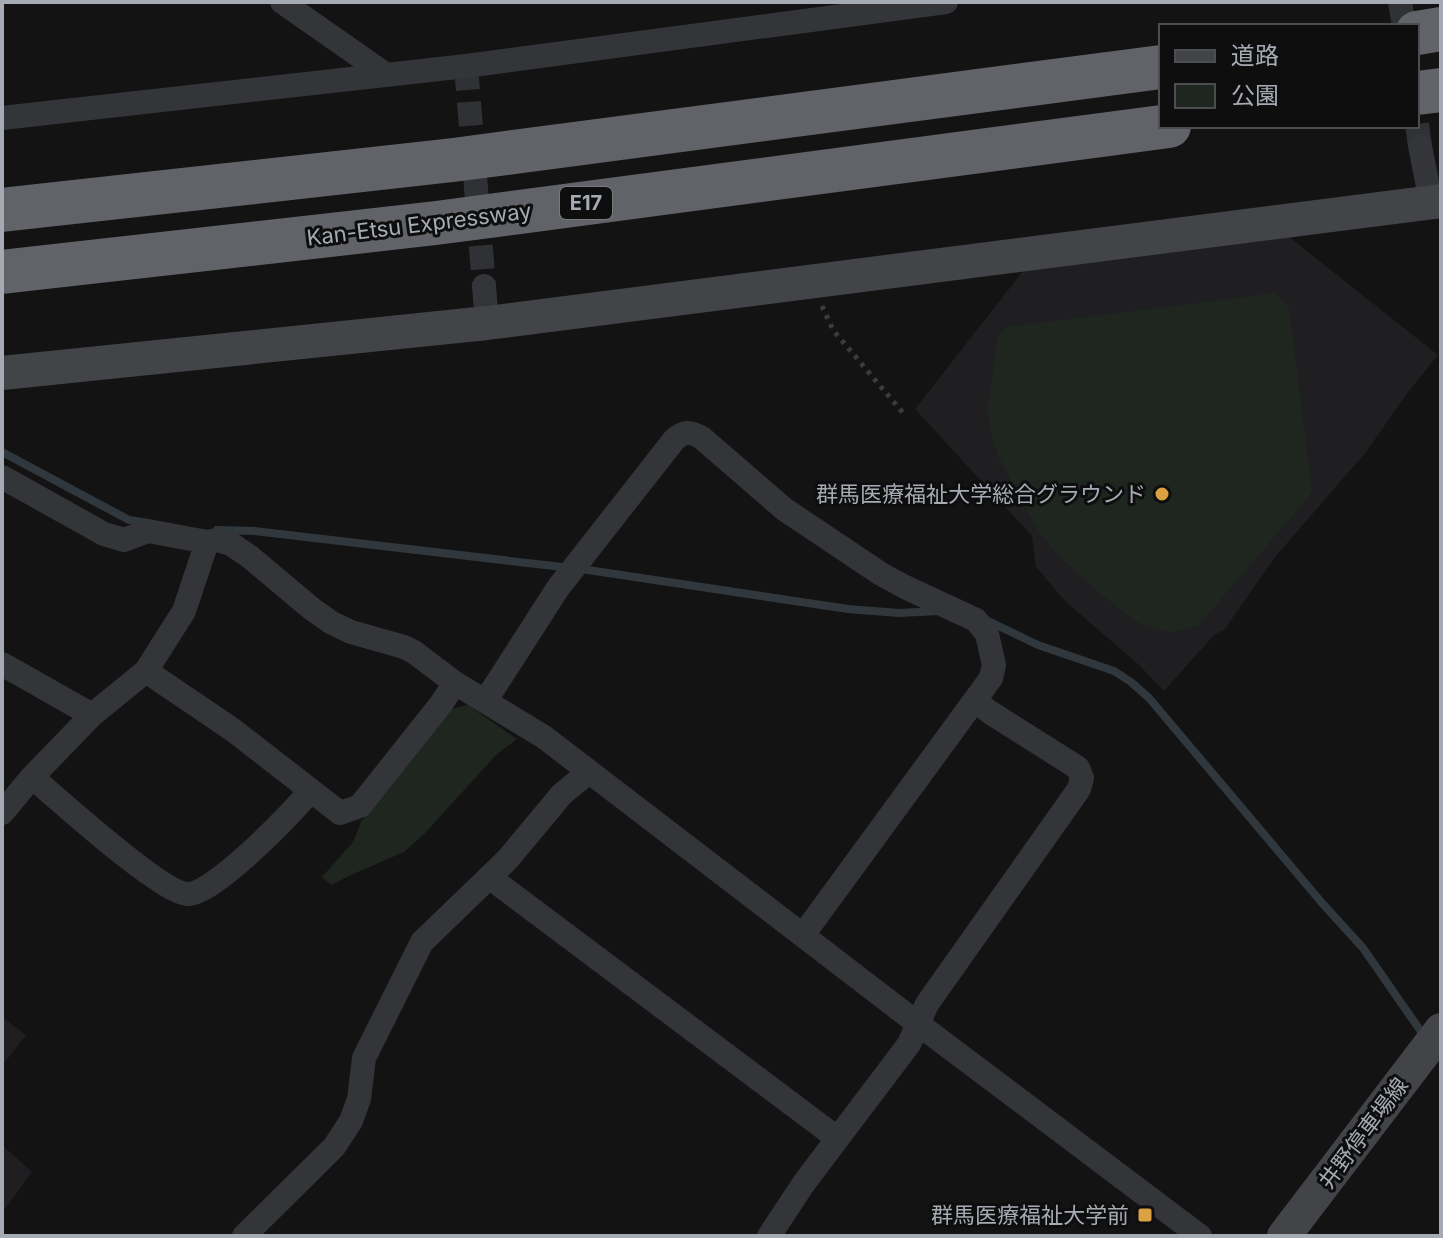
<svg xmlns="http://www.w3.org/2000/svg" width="1443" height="1238" font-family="Inter,'Noto Sans JP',sans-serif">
  <rect width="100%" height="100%" fill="#131314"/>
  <path fill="#1f1f21" d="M1288,236L1438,355L1409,391L1366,452L1276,556L1224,630L1214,635L1164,691L1138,664L1065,601L1036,567L1032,536L915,409L1023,271Z
    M2,1017L26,1035L2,1066Z
    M2,1145L32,1172L2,1213Z"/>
  <path fill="#1f2620" d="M1275,293L1289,308L1312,491L1301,506L1198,626L1171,632L1146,627L1132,619L1089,584L1056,553L1038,530L998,456L990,430L988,408L997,338L1006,327Z
    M468,705L517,739L497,754L425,833L404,852L353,874L331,885L322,877L353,842L361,822L451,709Z"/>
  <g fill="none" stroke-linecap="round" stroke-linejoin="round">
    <path stroke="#30383d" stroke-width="8" d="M2,452L129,520L148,523
      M217,530L254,531L588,570L848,609L899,613L938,611
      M986,620L1038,645L1114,671L1131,682L1149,698L1322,903L1363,948L1422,1033"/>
    <path stroke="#303134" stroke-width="24" stroke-dasharray="24 12" stroke-linecap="butt" d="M1400,2L1404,26
      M466,66L484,286
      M1417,124L1420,146"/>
    <path stroke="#3a3c3f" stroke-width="5" stroke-dasharray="4 6" stroke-linecap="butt" d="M822,306L833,330L903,413"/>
    <path stroke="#343539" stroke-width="24" d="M282,2L385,74
      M2,118L466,66L946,2
      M1420,146L1431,202
      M484,286L487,323
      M2,477L104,534L124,540L148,531L207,542L217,540L231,544L250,557L312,609L332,623L351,632L404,647L414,652L455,683L544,737L917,1023L1200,1236
      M207,542L184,611L146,671L92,715L32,777C57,798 163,895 189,894C216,892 291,814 310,791
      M2,664L92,715
      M146,671L233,730L340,813L360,806L441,704L455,683
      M486,700L558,588L674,440C684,431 690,431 702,438L784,509L881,574L905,587L976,620L987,634L994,665L991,678L803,935
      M2,813L32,777
      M489,877L837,1138
      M244,1236L334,1147L351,1121L359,1099L364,1058L422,942L507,860L562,794L589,772
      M769,1236L804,1183L909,1044L927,1004L1079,789L1082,778L1078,768L991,713L975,701"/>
    <path stroke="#424448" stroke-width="34" d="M2,373L487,323L1441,201
      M1284,1236L1441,1030"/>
    <path stroke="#616369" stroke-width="44" d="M1417,33L1441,29
      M1417,93L1441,90
      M2,210L453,160L1161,67
      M2,272L436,223L1169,126"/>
  </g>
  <g fill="#dca143" stroke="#0e0e0f" stroke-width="3">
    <circle cx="1162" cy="494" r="8"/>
    <rect x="1137" y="1207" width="16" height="16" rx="4"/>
  </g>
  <g text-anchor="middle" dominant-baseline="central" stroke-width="6" stroke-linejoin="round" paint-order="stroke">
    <rect fill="#0e0e0f" stroke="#787c82" stroke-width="2" x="560" y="187" width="52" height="32" rx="6"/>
    <g font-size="20" font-weight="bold" fill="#a6abb3">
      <text x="586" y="203">E17</text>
    </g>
    <g font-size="22" fill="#a6abb3" stroke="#0e0e0f">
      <text transform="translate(419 224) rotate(-7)">Kan-Etsu Expressway</text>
      <text transform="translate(1363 1133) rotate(-53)">井野停車場線</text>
    </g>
    <g font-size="22" fill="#a6abb3" stroke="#0e0e0f" text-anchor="end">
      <text x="1146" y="494">群馬医療福祉大学総合グラウンド</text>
      <text x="1129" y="1215">群馬医療福祉大学前</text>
    </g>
  </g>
  <rect width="1443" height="1238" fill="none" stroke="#a6abb3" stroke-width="8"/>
  <rect x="1159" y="24" width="260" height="104" fill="#0e0e0f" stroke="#4b4d51" stroke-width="2"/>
  <rect x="1175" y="50" width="40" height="12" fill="#424448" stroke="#4b4d51" stroke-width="2"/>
  <text x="1231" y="64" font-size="24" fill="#a6abb3">道路</text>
  <rect x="1175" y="84" width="40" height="24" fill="#1f2620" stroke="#4b4d51" stroke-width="2"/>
  <text x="1231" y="104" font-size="24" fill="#a6abb3">公園</text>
</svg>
